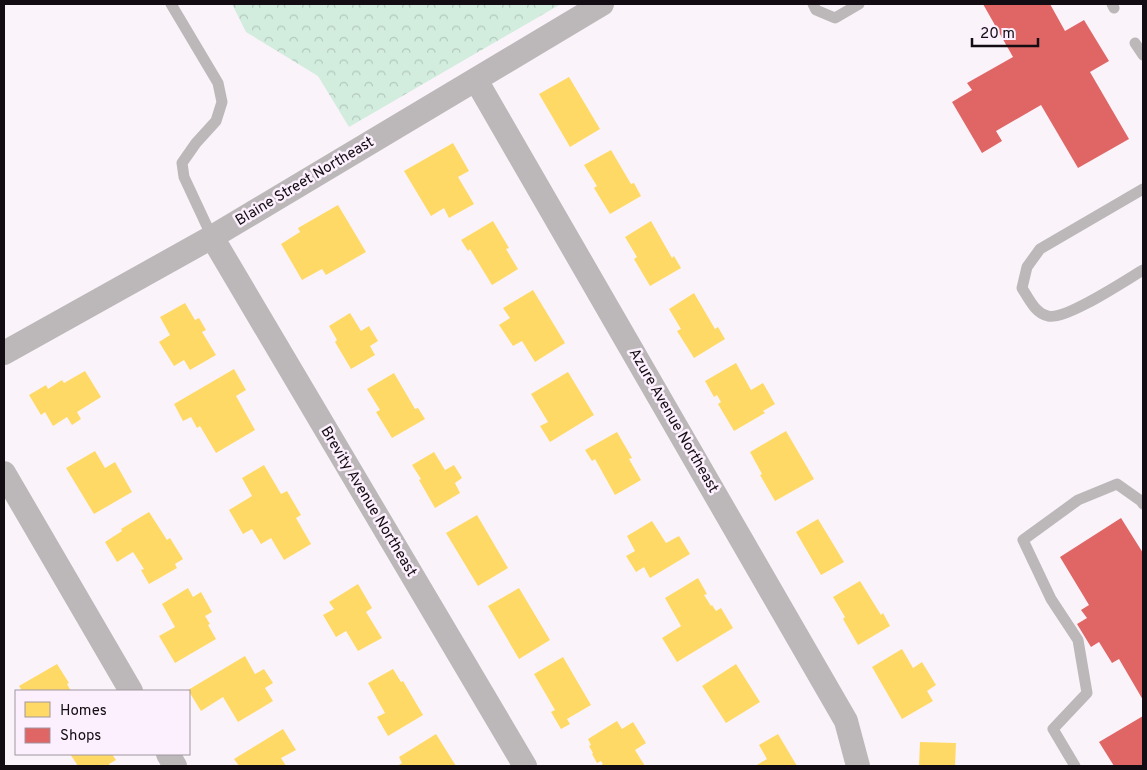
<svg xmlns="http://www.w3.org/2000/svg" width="1147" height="770" font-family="Overpass,sans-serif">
  <defs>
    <pattern id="forest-crowns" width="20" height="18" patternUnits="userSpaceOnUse" patternTransform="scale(1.25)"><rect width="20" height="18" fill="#d2ecde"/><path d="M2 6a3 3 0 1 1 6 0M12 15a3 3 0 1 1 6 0" fill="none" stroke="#b3c9be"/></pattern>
  </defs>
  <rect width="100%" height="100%" fill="#faf4fa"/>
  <path fill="url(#forest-crowns)" d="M232,4H561L349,127L318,76L246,32Z"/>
  <path fill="#ffd966" d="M569,77L600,129L570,147L539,94Z
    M453,143L469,171L458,177L474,204L449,218L444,208L431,216L404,171Z
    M611,150L631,184L634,183L641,196L610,214L594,188L597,186L584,165Z
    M338,205L366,252L326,275L322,269L302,280L281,244L300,232L298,228Z
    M493,221L509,248L506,249L518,269L492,285L470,249L468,251L461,240Z
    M651,221L672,258L674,256L681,268L650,286L634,259L637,257L625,237Z
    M533,290L565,343L535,362L522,341L513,346L499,325L510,318L503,308Z
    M694,293L715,329L718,327L725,339L694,358L677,331L681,329L669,309Z
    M185,303L195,320L199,318L206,330L202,332L216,355L190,370L184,360L174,366L159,342L170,335L160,317Z
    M350,313L361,331L369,326L378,341L370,346L375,355L351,369L335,342L337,340L329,326Z
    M736,363L751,390L763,383L775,404L763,411L765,413L734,431L718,404L721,402L717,395L714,397L705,381Z
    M234,369L246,390L236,396L255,430L216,453L200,426L197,428L191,417L183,421L174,404Z
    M85,371L101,397L77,412L81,419L72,425L67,417L53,426L45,412L41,415L29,395L46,385L48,389L62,380L64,383Z
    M568,372L594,415L550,442L540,426L548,422L531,394Z
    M394,373L415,409L418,408L425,419L392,438L376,412L380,410L367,389Z
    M786,431L814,479L775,501L760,475L762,474L750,452Z
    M617,432L632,458L629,459L641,480L615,495L595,459L592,461L585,450Z
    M95,451L105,468L115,462L132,492L94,514L66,468Z
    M434,452L445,470L454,465L462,478L455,483L460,493L435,508L419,480L421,479L412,465Z
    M264,465L281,494L287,491L301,515L296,518L311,544L284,560L271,538L261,544L252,529L243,534L229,510L252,496L242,478Z
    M149,512L167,540L170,538L183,559L175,564L177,568L149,584L141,570L144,569L133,552L117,562L105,542L122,531L121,529Z
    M477,515L508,568L478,586L446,533Z
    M818,519L844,562L821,575L796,532Z
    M652,521L666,543L679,536L690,554L650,578L644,567L636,572L626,556L635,551L627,536Z
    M698,578L707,594L704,595L711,606L712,605L716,611L721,608L733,628L677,662L662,638L681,626L665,598Z
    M860,581L881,615L883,613L890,626L858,645L843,619L845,617L833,597Z
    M358,584L372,608L366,612L382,638L358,651L346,631L336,637L323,615L334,609L329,602Z
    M188,588L193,597L201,592L212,612L205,616L210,624L208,625L216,639L175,663L159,636L175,627L162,604Z
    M519,588L550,640L519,659L488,606Z
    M902,649L913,668L922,662L936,685L927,691L933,701L902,719L872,667Z
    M245,656L255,674L264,669L273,683L265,688L273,701L238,722L223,697L201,711L188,690Z
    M563,657L591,705L567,719L570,724L561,729L551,712L555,710L534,674Z
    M57,664L69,683L67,684L71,691H22L19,686Z
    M736,664L760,702L726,723L702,686Z
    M393,669L401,682L403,681L423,715L388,736L377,717L385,713L368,683Z
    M617,721L622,729L633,722L646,743L635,750L645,766H599L603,764L601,761L597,763L592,754L593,753L589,746L591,745L588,739Z
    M283,729L296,750L281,758L286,766H239L234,759Z
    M436,734L456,766H397L402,763L399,757Z
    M778,734L797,766H755L767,759L759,745Z
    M920,742L956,743L955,766H919Z
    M70,754H112L116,760L109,764L110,766H78Z"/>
  <path fill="#e06666" d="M983,4H1050L1065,31L1084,20L1109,61L1090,72L1129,139L1078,168L1041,105L996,131L1002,141L982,153L952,102L972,90L967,83L1013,57Z
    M1121,518L1143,553V700L1119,659L1112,663L1099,642L1091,647L1077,624L1087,618L1081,610L1089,605L1060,557Z
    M1143,716V766H1114L1099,742Z"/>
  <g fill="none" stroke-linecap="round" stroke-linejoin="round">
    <path stroke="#bcb8b9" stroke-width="11" d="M171,4L218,83L222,102L216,121L196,143L182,163L184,177L212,237
      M813,4L816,10L835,18L859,4
      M1112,4L1114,8
      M1135,43L1143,55
      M1143,189L1040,249L1027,267L1022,288C1029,299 1035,313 1048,316C1065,321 1126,280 1143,270
      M1075,766L1053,729L1087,693L1078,640L1051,599L1023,540L1078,500L1117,484L1141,501L1143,504"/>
    <path stroke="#bcb8b9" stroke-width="24" d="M476,80L846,721L858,766
      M212,237L525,766
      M4,353L212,237L602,4
      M4,473L131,691
      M168,754L175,766"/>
  </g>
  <g text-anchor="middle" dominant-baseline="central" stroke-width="5" stroke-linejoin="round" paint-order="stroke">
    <g font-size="15" fill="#130d13" stroke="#fdf0fe">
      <text transform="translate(305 182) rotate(-31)">Blaine Street Northeast</text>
      <text transform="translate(673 421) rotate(60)">Azure Avenue Northeast</text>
      <text transform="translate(368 502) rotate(59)">Brevity Avenue Northeast</text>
    </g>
  </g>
  <rect width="1147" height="770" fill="none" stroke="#130d13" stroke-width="10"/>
  <rect x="15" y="690" width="175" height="65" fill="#fdf0fe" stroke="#9f95a0"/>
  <rect x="25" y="702" width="25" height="15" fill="#ffd966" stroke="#9f95a0"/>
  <text x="60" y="715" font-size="15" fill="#130d13">Homes</text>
  <rect x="25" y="728" width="25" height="15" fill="#e06666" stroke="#9f95a0"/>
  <text x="60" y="740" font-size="15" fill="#130d13">Shops</text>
  <path d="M972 38v8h66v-8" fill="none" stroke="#130d13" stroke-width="2.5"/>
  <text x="980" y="38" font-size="15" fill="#130d13" stroke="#fdf0fe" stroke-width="4" paint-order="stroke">20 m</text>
</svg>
